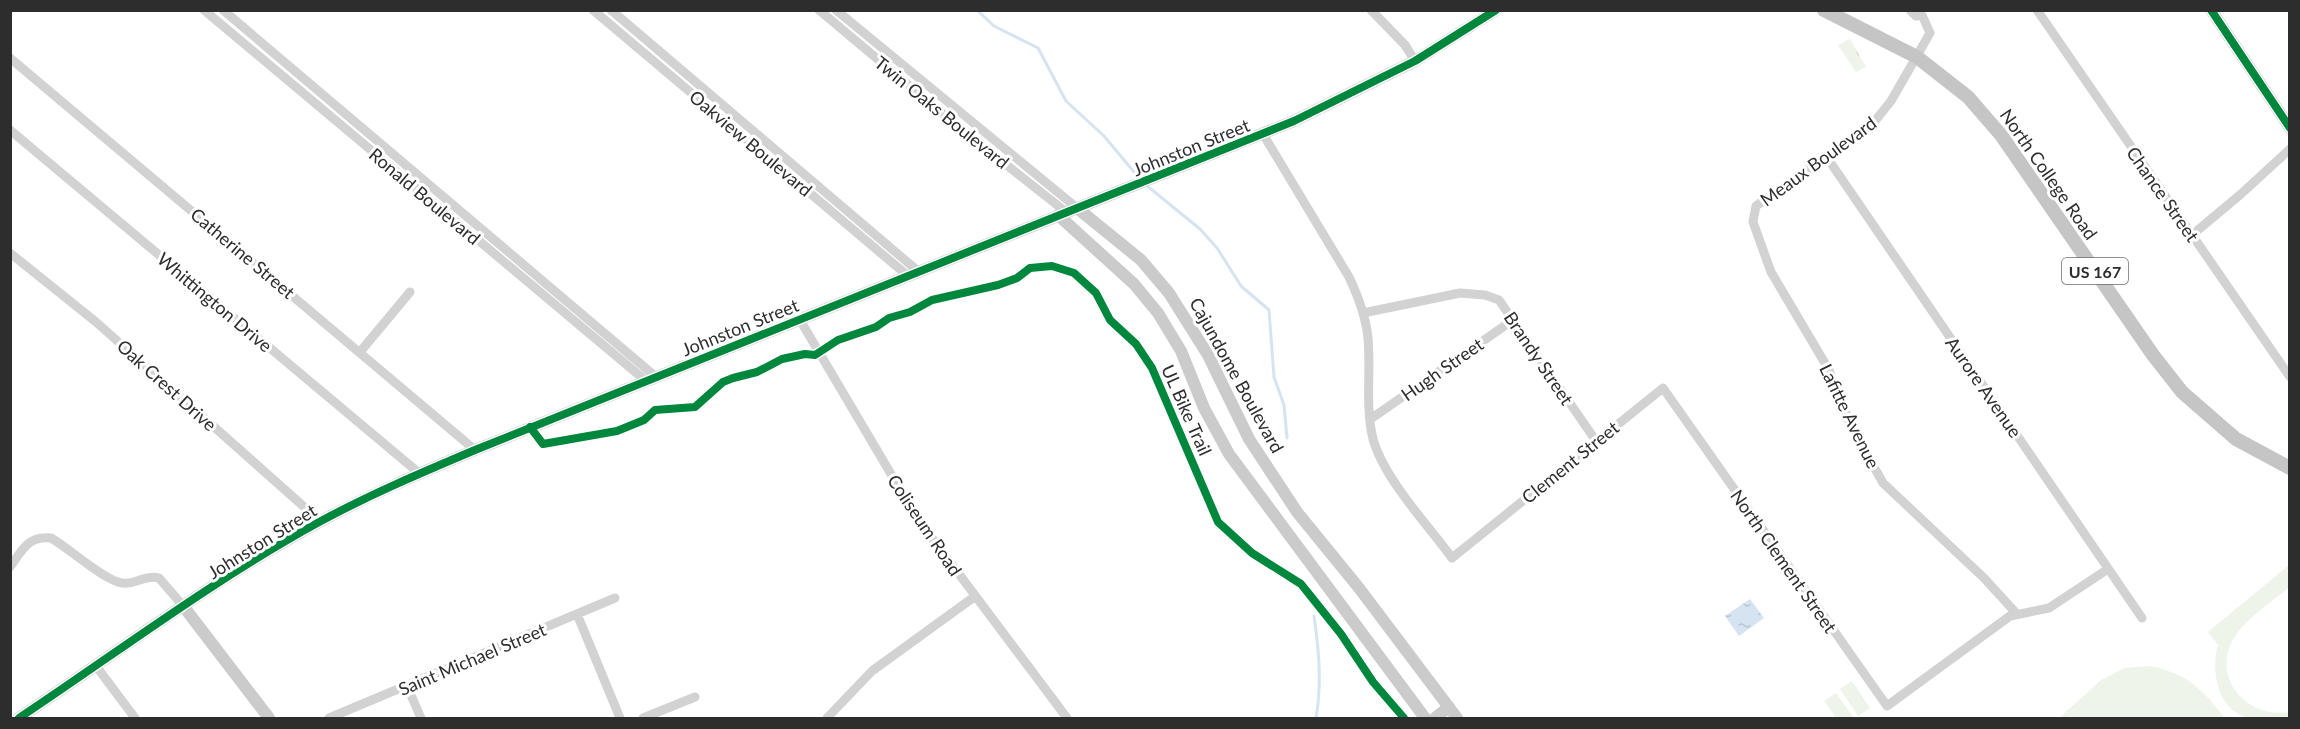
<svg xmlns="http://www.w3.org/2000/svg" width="2300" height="729" font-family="Lato,sans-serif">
  <defs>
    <pattern id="park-tufts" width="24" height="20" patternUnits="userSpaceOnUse" patternTransform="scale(1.5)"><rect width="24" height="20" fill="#eef4ea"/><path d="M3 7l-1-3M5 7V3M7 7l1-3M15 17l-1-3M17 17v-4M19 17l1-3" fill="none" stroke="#ccd2c9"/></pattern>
    <pattern id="water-ripples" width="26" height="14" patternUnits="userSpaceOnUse" patternTransform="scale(1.5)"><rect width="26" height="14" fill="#d6e4f2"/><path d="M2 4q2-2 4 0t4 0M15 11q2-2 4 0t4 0" fill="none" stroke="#b8c4d0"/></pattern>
  </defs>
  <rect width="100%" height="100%" fill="#fff"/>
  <path fill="#eef4ea" d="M2289,565V587C2271,603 2246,618 2234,638C2210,677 2247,719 2289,712V718C2277,719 2263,720 2251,718C2218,714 2210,670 2218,645L2208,632Z
    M2150,666C2188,674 2201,688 2225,718H2059L2101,680L2125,668Z
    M1852,681L1870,708L1858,716L1840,689Z
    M1836,693L1854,718H1836L1824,701Z"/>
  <path fill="url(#park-tufts)" d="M1850,39L1866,67L1856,72L1838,45Z"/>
  <path fill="url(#water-ripples)" d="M1750,599L1764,618L1739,636L1725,616Z"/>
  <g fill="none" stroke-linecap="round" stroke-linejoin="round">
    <path stroke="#d6e4f2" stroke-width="3" d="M977,10L994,26L1038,48L1066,101L1104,136L1139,178
      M1146,185L1200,229L1217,248L1241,286L1269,310L1274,377L1284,405L1287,438
      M1314,616C1319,651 1322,683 1316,718"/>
    <path stroke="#d2d2d2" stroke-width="9" d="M204,10L646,381
      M223,10L656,377
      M593,10L908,276
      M611,10L919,272
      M819,10L961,129L1066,212
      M836,10L1077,208
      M1371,10L1405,45L1415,61
      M1910,10L1916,16L1922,15L1930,33L1891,101L1875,121L1756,206L1753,222L1771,272L1829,370L1851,426L1883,483L1984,578L2016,613
      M2037,10L2290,377
      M10,58L475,450
      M10,130L419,473
      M1263,134L1349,277C1358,296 1366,317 1368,338C1371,371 1365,407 1373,439C1384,479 1428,525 1452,558L1663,388L1887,706L2010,616L2049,608L2108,569
      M1826,156L2142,618
      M2192,235L2241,194L2290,149
      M10,253L96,322L320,521
      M1363,313L1460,293L1485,295L1499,300L1596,441
      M800,320L917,518L1067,718
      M360,352L410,292
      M1372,418L1513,320
      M10,567C22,550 29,535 51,538C70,549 99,576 118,582C133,587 144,574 159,578L184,607
      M577,614L620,718
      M96,666L135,718
      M407,686L421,718
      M329,718L615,598
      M643,718L695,697
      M827,718L872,671L974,597"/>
    <path stroke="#cbcbcb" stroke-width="12" d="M2211,10L2290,128
      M1077,208L1141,260L1169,293L1208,355L1249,439L1297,512L1359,588L1457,718
      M1058,215L1134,284L1158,313L1181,351L1204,408L1229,454L1425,718
      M184,607L269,718
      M19,718C118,652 216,578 321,521C371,494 423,472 475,450L1294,121L1415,61L1496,10
      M1435,718L1449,707"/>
    <path stroke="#c5c5c5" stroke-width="14" d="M1824,10L1917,57L1968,97L2001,135L2153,355L2182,392L2236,439L2290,468"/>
    <defs>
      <path id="cycleway" d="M2211,10L2290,128
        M530,427L543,444L617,431L644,420L655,410L695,407L723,382L733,378L757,372L782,359L805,354L815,355L838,340L876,327L889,318L910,312L932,300L998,285L1017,278L1030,268L1052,266L1074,273L1096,293L1110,320L1136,344L1152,368L1218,522L1252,553L1301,584L1341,634L1373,682L1404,718
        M19,718C118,652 216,578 321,521C371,494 423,472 475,450L1294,121L1415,61L1496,10"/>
    </defs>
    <use href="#cycleway" stroke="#fff" stroke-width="11"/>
    <use href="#cycleway" stroke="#00873e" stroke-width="8"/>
  </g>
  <g text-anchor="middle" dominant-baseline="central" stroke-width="6" stroke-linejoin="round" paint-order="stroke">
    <rect fill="#fff" stroke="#6c6c6c" stroke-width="1.5" x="2062" y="258" width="66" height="26" rx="4.5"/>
    <g font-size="16" font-weight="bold" fill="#2d2d2d">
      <text x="2095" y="271">US 167</text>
    </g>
    <g font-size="18" fill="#2d2d2d" stroke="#fff">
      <text transform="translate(942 112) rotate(39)">Twin Oaks Boulevard</text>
      <text transform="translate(751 143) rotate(40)">Oakview Boulevard</text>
      <text transform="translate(1191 147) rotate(-22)">Johnston Street</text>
      <text transform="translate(1818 161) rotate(-36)">Meaux Boulevard</text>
      <text transform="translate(2049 174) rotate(55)">North College Road</text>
      <text transform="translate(2163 194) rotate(55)">Chance Street</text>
      <text transform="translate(425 196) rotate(40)">Ronald Boulevard</text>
      <text transform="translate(243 253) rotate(40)">Catherine Street</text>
      <text transform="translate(215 302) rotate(40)">Whittington Drive</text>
      <text transform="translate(740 327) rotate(-22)">Johnston Street</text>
      <text transform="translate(1539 358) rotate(56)">Brandy Street</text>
      <text transform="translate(1442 369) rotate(-35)">Hugh Street</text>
      <text transform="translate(1237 375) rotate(61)">Cajundome Boulevard</text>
      <text transform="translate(167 385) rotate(42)">Oak Crest Drive</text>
      <text transform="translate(1984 387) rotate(55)">Aurore Avenue</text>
      <text transform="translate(1187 410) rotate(66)">UL Bike Trail</text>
      <text transform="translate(1850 416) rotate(64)">Lafitte Avenue</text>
      <text transform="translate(1570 462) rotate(-39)">Clement Street</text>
      <text transform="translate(925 525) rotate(56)">Coliseum Road</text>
      <text transform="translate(262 541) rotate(-32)">Johnston Street</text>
      <text transform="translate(1784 561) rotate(55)">North Clement Street</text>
      <text transform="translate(472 659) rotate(-23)">Saint Michael Street</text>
    </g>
  </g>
  <rect width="2300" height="729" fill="none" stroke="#2d2d2d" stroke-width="24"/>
</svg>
